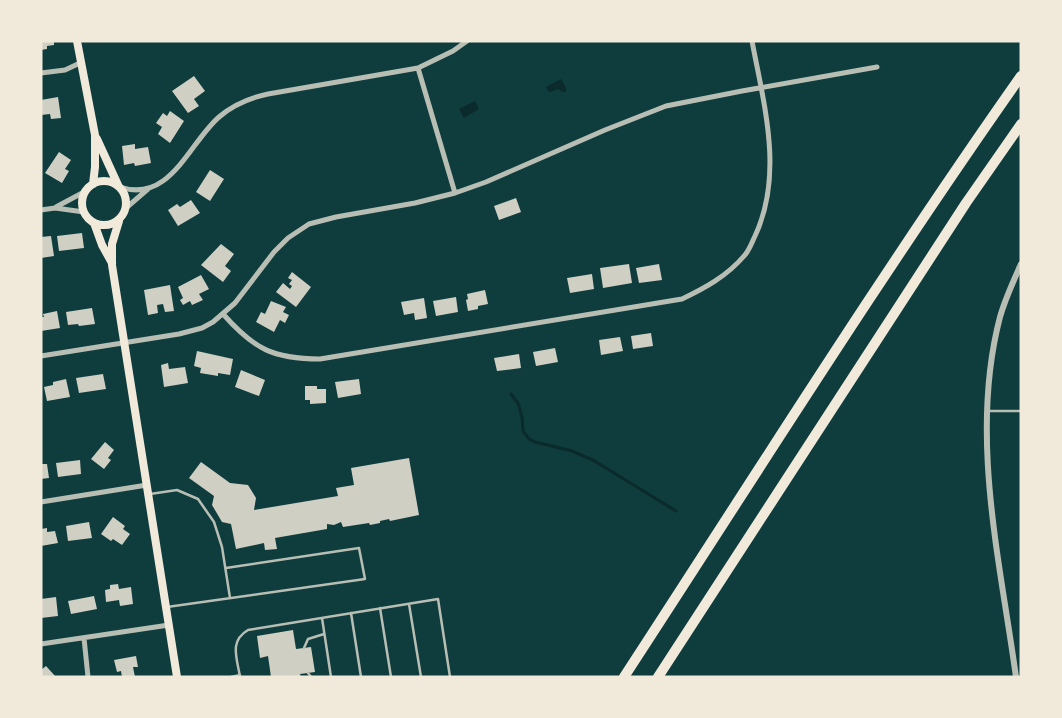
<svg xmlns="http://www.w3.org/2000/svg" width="1062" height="718" font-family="'Public Sans',sans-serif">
  <rect width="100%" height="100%" fill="#0f3d3e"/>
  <path fill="#0a2a2b" d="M561,79L566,88V92H563L558,89L550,92L548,91L546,87Z
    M475,101L479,109L464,118L459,109Z"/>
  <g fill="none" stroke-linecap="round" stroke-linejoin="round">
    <path stroke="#0a2a2b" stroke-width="3" d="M511,394L518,403L522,417L523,431L529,439L535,442L572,451L593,460L676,511"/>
  </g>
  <path fill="#cfcfc3" d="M41,41H54V45L47,46V49L41,50Z
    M194,76L205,91L194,99L199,106L188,113L172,91Z
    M58,97L61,118L51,119L50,114L41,115V100Z
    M170,111L184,121L170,143L158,134L162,127L156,123L163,113L167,116Z
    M135,144V149L148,147L151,163L135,166L134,163L124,165L122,146Z
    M59,152L71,160L65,169L69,171L62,183L45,173Z
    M210,170L224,179L210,201L196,192Z
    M516,198L521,212L499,220L494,206Z
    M191,200L200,213L178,226L168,210L177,204L180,207Z
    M82,233L84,248L59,251L57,236Z
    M51,236L54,256L41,258V237Z
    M221,244L234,254L225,266L231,271L223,282L201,265Z
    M629,264L632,283L603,288L600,268Z
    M659,264L662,280L639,283L636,268Z
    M292,272L311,287L296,307L276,292L283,283L290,289L292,286L289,284L292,280L288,278Z
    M592,274L594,289L570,293L567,278Z
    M201,275L209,289L199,294L203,300L192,305L190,301L183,305L180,300L183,298L178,287Z
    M170,285L174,311L165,312L163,304L157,305L158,313L148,315L144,290Z
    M485,290L488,304L478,306V309L468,311L466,300L468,299L467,294Z
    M456,297L458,312L436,316L433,301Z
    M424,298L427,318L415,320L414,313L404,315L401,302Z
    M271,301L286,307L283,312L289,315L285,323L280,320L274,332L256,322L261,312L265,314Z
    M92,308L95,324L79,326L78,324L68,325L66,312Z
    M57,311L60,328L41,331V317H44L43,314Z
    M651,333L653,346L633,349L631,336Z
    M620,337L623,351L601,355L599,340Z
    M555,348L558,362L536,366L533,352Z
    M197,351L233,359L230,375L218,373V376L200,373L201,368L194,366Z
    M519,354L521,368L497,371L494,358Z
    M168,363L169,369L185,367L188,383L164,387L161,365Z
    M241,370L265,380L259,396L235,387Z
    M103,374L106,389L79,393L76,378Z
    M66,379L70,397L47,401L44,387L53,385V382Z
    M359,379L361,394L338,398L335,382Z
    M305,386H317V389H326V403L310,404V400H305Z
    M105,442L114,450L108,458L111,460L104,469L91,459Z
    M409,458L419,515L390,521L389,519L380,521V523L370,525L369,523L343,527L341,522L334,525L327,524V529L275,538L277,549L265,550L264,543L236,549L231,524L222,522L212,505L214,496L189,478L201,462L230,483L248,485L256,498L254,510L338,496L336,488L354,485L351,468Z
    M80,460L81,474L58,477L56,463Z
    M41,464H47L49,478L41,479Z
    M113,517L125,526L123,529L130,534L122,545L113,539L111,541L101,534Z
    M89,522L92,538L68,541L66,526Z
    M47,528V532L55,531L58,543L41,546V529Z
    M118,584L119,589L131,587L133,604L120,606L119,600L106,602L105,590L110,589V585Z
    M94,596L97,609L71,614L68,601Z
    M56,597L58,616L41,618V599Z
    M293,630L296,649L311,647L315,672L300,674L301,677H271L268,656L260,658L257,636Z
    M136,656L138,667H133L135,677H122L121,671L117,672L114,660Z
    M46,666L56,677H41V670Z"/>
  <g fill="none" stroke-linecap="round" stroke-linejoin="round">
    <path stroke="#b8beb3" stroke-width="2.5" d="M988,411H1021
      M150,494L177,490L198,499L214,522L222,547L230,598
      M409,604L421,677
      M167,607L365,579L359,548L226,568
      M380,608L391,677
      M351,613L361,677
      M322,618L331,677
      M304,648L308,639L324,634
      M308,673L311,677
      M231,677L240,675
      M240,677C237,658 229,641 248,630L438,599L450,677"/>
    <path stroke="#b8beb3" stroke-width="5" d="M418,68L455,193
      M41,73L65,70L80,63
      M120,187C170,204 189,143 219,117C234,104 249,98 268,94L418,68L453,51L467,41
      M56,207L84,192
      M126,208L148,189
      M41,210L55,208L84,212
      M223,314C254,349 273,359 320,359L682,299C705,288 727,276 744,256C749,251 752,242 755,236C784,174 764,105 752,41
      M41,356L179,334L202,328L213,322L235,303L274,252L288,238L309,224L336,217L415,203L455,193L486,182L605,130L666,106L742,91L877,67
      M41,502L147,485
      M84,638L88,677
      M41,644L169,625"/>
    <path stroke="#b8beb3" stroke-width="6" d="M1016,677C1000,560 969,435 1000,317C1005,299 1013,282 1021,264"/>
    <path stroke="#f1e9da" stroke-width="8" d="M77,41L95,135V167L93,184
      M97,139L118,185
      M82 203a22 22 0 1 1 44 0a22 22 0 1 1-44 0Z
      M119,221L112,244V265L177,677
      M94,223L102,245L112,263"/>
    <path stroke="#f1e9da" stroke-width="10" d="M624,677C755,476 883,272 1021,76
      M658,677L966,203L1021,124"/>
  </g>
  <rect width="1062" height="718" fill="none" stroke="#f1e9da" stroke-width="85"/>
</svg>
